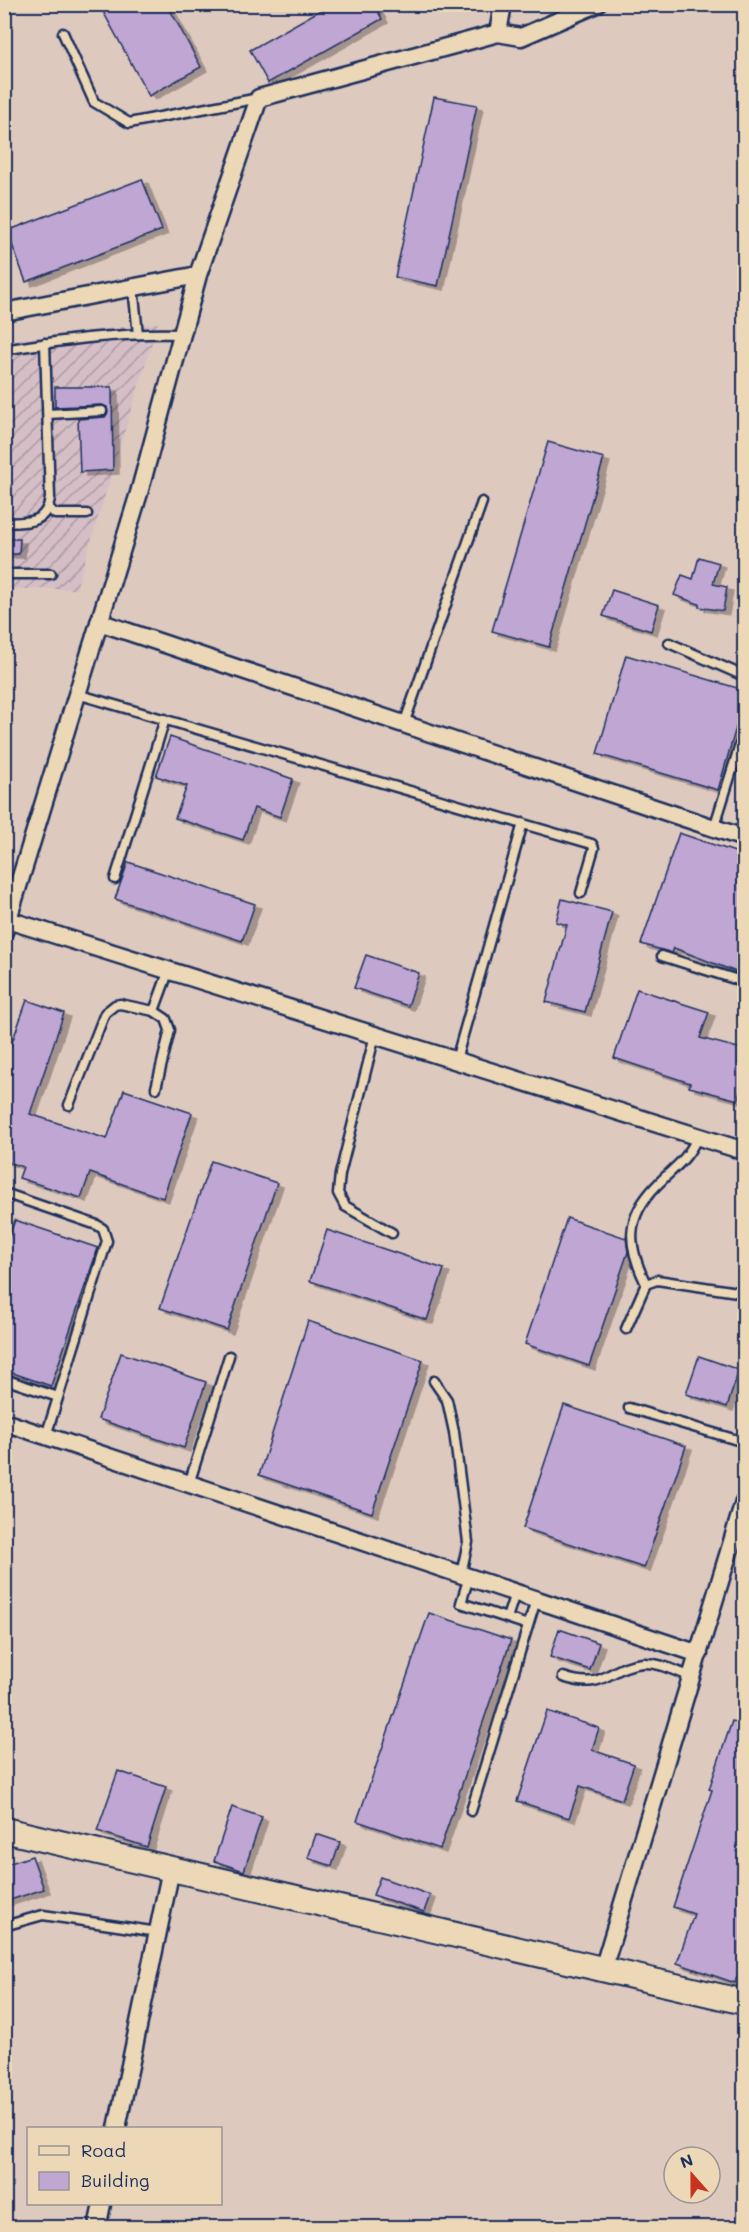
<svg xmlns="http://www.w3.org/2000/svg" width="749" height="2232" font-family="Mali,sans-serif">
  <defs>
    <pattern id="industrial-furrows" width="10" height="10" patternUnits="userSpaceOnUse" patternTransform="scale(1.5)"><rect width="10" height="10" fill="#d5bec5"/><path d="M-1 1l2-2M0 10L10 0M9 11l2-2" fill="none" stroke="#ac9ba3"/></pattern>
    <filter id="shadow"><feDropShadow dx="6" dy="4" stdDeviation="0" flood-color="#0004"/></filter>
  </defs>
  <rect width="100%" height="100%" fill="#dec9bf"/>
  <filter id="ink" filterUnits="userSpaceOnUse"><feTurbulence type="fractalNoise" baseFrequency=".0167" numOctaves="2"/><feDisplacementMap in="SourceGraphic" scale="12" xChannelSelector="R" yChannelSelector="G"/><feConvolveMatrix kernelMatrix="1 2 1 2 8 2 1 2 1" color-interpolation-filters="sRGB"/></filter>
  <g filter="url(#ink)">
    <path fill="url(#industrial-furrows)" d="M158,323L76,589H5L4,341Z"/>
    <path fill="#bfa6d3" stroke="#1b2f5e" stroke-width="1.5" filter="url(#shadow)" d="M99,4H167L201,67L149,96Z
      M331,4H374L382,19L268,83L250,50Z
      M434,97L477,105L438,286L395,277Z
      M142,179L162,230L26,282L7,231Z
      M55,387H112L113,470L80,472L78,419L105,417L108,413L107,407L102,405L55,407Z
      M548,442L604,458L549,647L492,631Z
      M4,539H20L19,554H4Z
      M699,557L719,563L713,584L727,587L723,611L699,607V604L674,595L682,575L693,579Z
      M612,590L659,605L651,631L603,616Z
      M626,655L744,690V700L718,790L597,754Z
      M170,737L293,779L280,817L254,808L243,840L175,818L187,786L156,776Z
      M679,833L744,855V975L674,948L672,953L641,944Z
      M128,862L255,904L242,941L115,899Z
      M562,899L612,912L585,1012L546,1002L567,925L556,922Z
      M366,955L419,973L408,1006L354,988Z
      M637,989L709,1012L700,1038L742,1049L738,1066L744,1068V1077L738,1100L689,1087L690,1083L614,1058Z
      M27,1000L64,1013L30,1114L107,1139L124,1090L192,1113L163,1198L90,1173L81,1198L19,1178L23,1167L4,1161V1065Z
      M211,1161L277,1183L227,1330L160,1308Z
      M567,1218L626,1238L628,1252L589,1366L525,1344Z
      M15,1220L98,1248L51,1386L4,1370V1251Z
      M327,1230L444,1269L427,1320L310,1281Z
      M308,1321L423,1360L372,1513L259,1475Z
      M121,1353L206,1382L184,1448L98,1419Z
      M699,1356L739,1370L727,1407L686,1394Z
      M564,1405L686,1446L644,1568L523,1528Z
      M429,1613L511,1640L440,1849L357,1821Z
      M559,1629L599,1643L590,1670L550,1657Z
      M547,1711L599,1728L592,1750L634,1764L622,1800L580,1786L569,1818L517,1801Z
      M732,1721L744,1725V1955L735,1983L677,1963L694,1914L673,1907L712,1790L709,1789Z
      M118,1771L166,1787L147,1847L97,1831Z
      M232,1807L262,1817L244,1871L214,1861Z
      M316,1834L340,1842L332,1866L308,1858Z
      M32,1856L44,1889L4,1902V1865Z
      M380,1877L430,1895L424,1912L373,1895Z"/>
    <g fill="none" stroke-linecap="round" stroke-linejoin="round">
      <defs>
        <path id="lane" d="M63,33L94,102L129,123L259,98
          M133,287L138,334
          M4,350C63,340 123,332 182,334
          M48,414L102,411
          M49,508L55,514H87
          M4,523C27,522 46,525 50,498L45,343
          M4,574H51
          M669,643L744,676
          M77,694L592,844L594,848L581,893
          M404,724L482,502
          M714,828L744,732
          M115,879L165,719
          M662,956L744,982
          M375,1035L340,1174L338,1193L345,1206L392,1233
          M456,1060L523,823
          M156,1088L170,1030L166,1019L154,1011L169,970
          M69,1105L105,1013L115,1005L120,1004L154,1011
          M4,1193L97,1225L103,1229L107,1241L46,1436
          M646,1284C627,1245 625,1218 656,1186C675,1166 686,1162 698,1136
          M626,1329L646,1284L657,1280L744,1293
          M4,1379L58,1397
          M434,1381L447,1400L454,1432L468,1542L461,1574
          M629,1408L744,1442
          M4,1438L9,1424
          M189,1484L229,1356
          M469,1577L461,1603L528,1625
          M507,1618L515,1593
          M563,1677C607,1692 607,1666 643,1663C659,1662 677,1672 692,1677
          M471,1811L536,1600
          M4,1926L43,1915L158,1932"/>
        <path id="street" d="M498,33L503,4
          M4,312L198,275
          M99,622L744,838
          M8,920L744,1151
          M4,932L139,493L198,275L259,98L498,33L521,37L597,4
          M4,1422L699,1654
          M603,1969L744,1502
          M117,2128L171,1869
          M97,2228L102,2204"/>
        <path id="secondary" d="M4,1830L744,2002"/>
      </defs>
      <use href="#lane" stroke="#1b2f5e" stroke-width="13"/>
      <use href="#street" stroke="#1b2f5e" stroke-width="21"/>
      <use href="#secondary" stroke="#1b2f5e" stroke-width="28"/>
      <use href="#lane" stroke="#ecd8b6" stroke-width="8"/>
      <use href="#street" stroke="#ecd8b6" stroke-width="16"/>
      <use href="#secondary" stroke="#ecd8b6" stroke-width="24"/>
    </g>
  </g>
  <rect width="749" height="2232" fill="none" stroke="#ecd8b6" stroke-width="24"/>
  <rect x="12" y="12" width="725" height="2208" fill="none" stroke="#1b2f5e" stroke-width="2" filter="url(#ink)"/>
  <rect x="27" y="2127" width="195" height="78" fill="#ecd8b6" stroke="#989493" stroke-width="1.5"/>
  <rect x="39" y="2146" width="30" height="9" fill="#ecd8b6" stroke="#989493" stroke-width="1.5"/>
  <text x="81" y="2157" font-size="18" fill="#1b2f5e">Road</text>
  <rect x="39" y="2172" width="30" height="18" fill="#bfa6d3" stroke="#989493" stroke-width="1.5"/>
  <text x="81" y="2187" font-size="18" fill="#1b2f5e">Building</text>
  <g transform="translate(692 2175) rotate(339)"><circle r="28" fill="#ecd8b6" stroke="#989493" stroke-width="1.5"/>
  <path d="M0-4.5L10 22L0 15L-10 22Z" fill="#c8321e"/>
  <text y="-9" font-size="16" font-weight="bold" text-anchor="middle" fill="#1b2f5e">N</text>
  </g>
</svg>
